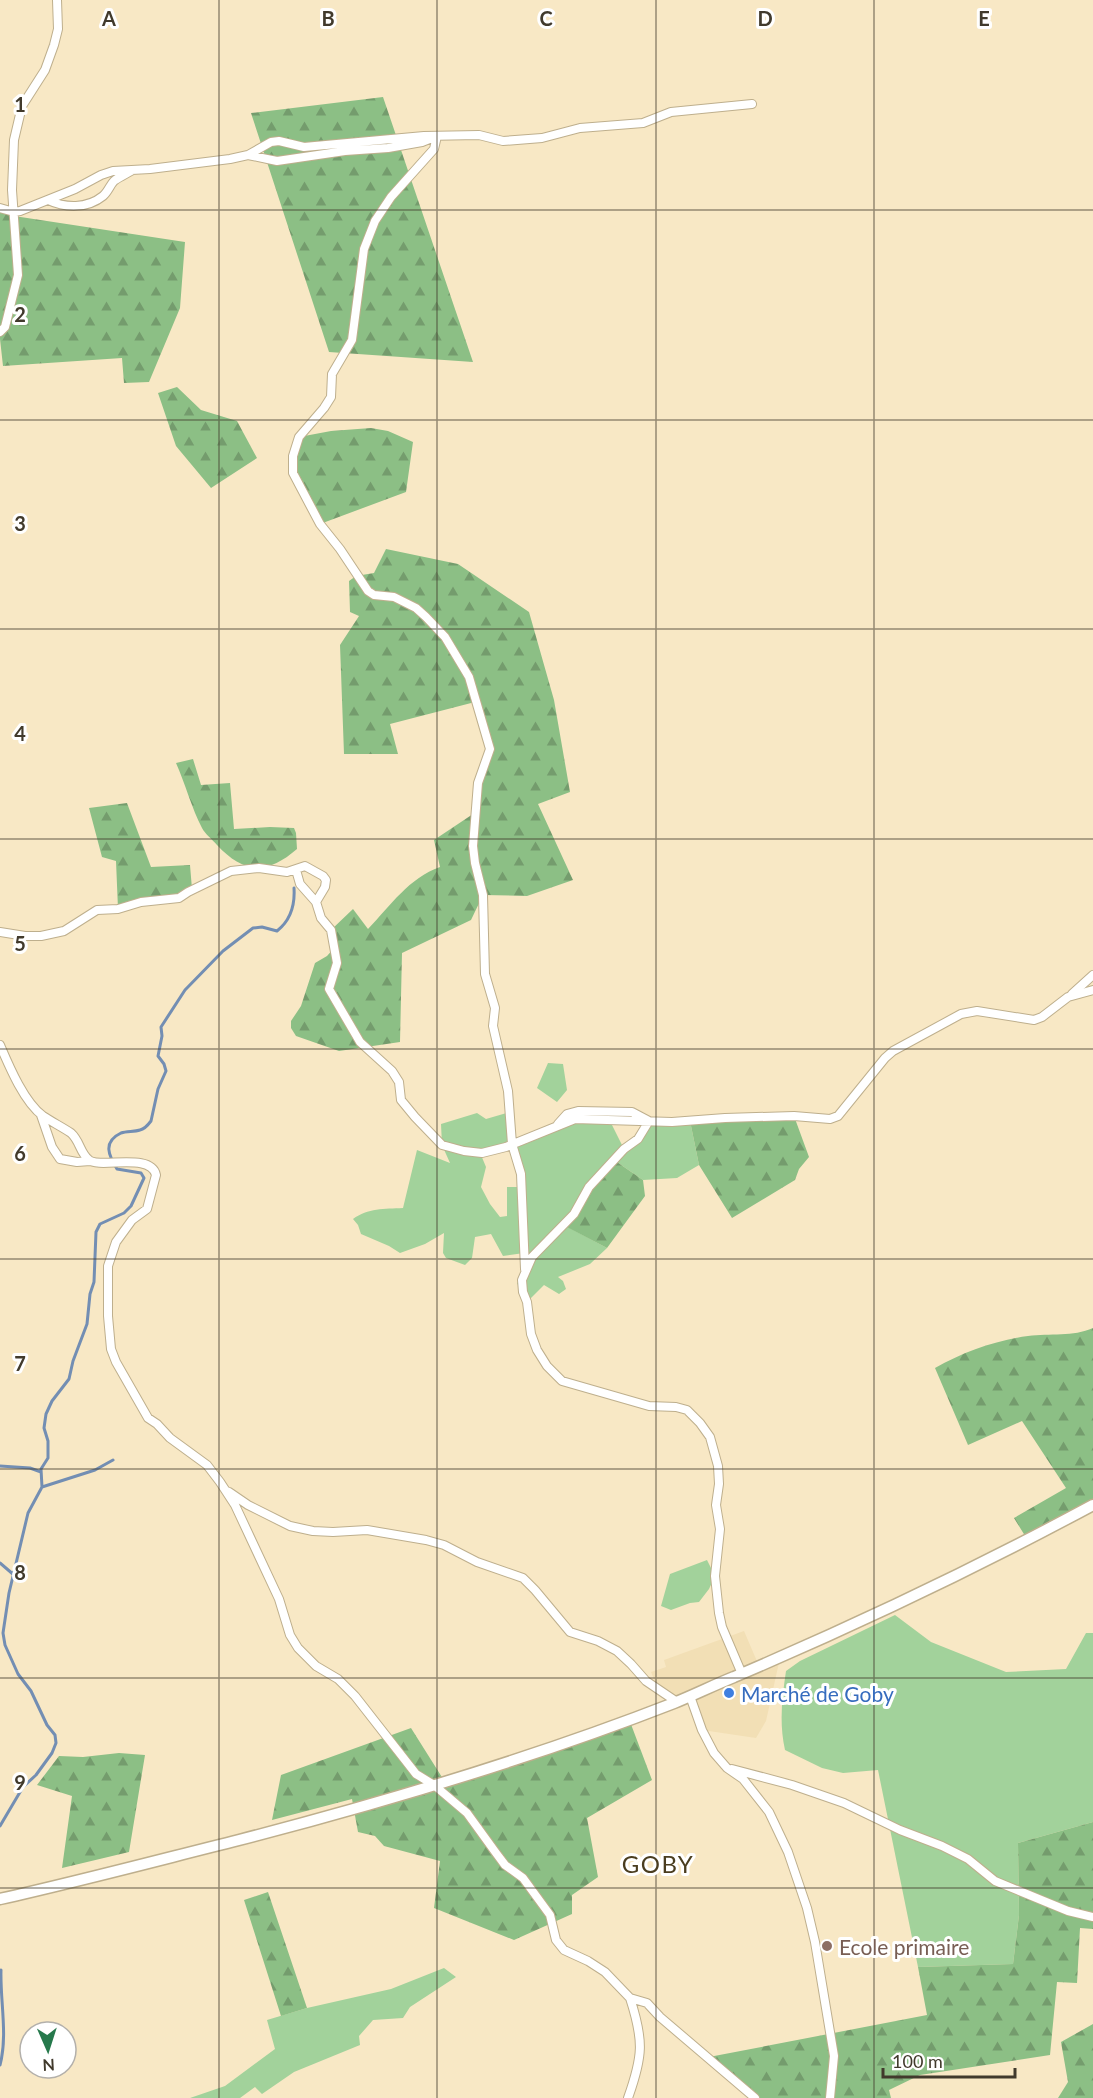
<svg xmlns="http://www.w3.org/2000/svg" width="1093" height="2098" font-family="Lato,sans-serif">
  <defs>
    <pattern id="forest-firs" width="22" height="20" patternUnits="userSpaceOnUse" patternTransform="scale(1.5)"><rect width="22" height="20" fill="#8cbf85"/><path d="M5 1l3.5 6h-7zM16 11l3.5 6h-7z" fill="#749c6d"/></pattern>
  </defs>
  <rect width="100%" height="100%" fill="#f8e8c5"/>
  <path fill="#f2dfb5" d="M744,1631L759,1666L780,1658L766,1721L756,1738L702,1730L690,1696L677,1702L658,1689L651,1672L666,1667L664,1660Z"/>
  <path fill="#a2d29b" fill-rule="evenodd" d="M548,1063L563,1064L567,1090L557,1102L537,1088Z
    M510,1112L514,1140L562,1124L609,1119L624,1149L638,1139L649,1121H690L699,1165L677,1178L643,1180L614,1160L564,1225L607,1248L590,1264L558,1277L563,1281L566,1289L559,1294L544,1285L527,1302L517,1283L522,1280L524,1253L503,1256L491,1234L475,1237L472,1258L465,1265L446,1258L443,1253L444,1233L425,1244L400,1253L389,1246L361,1234L358,1225L353,1219C368,1208 384,1209 403,1208L417,1150L450,1163L442,1145L441,1124L477,1113L486,1119ZM511,1147L519,1174V1187H507V1216L500,1217L490,1204L481,1187L486,1167L481,1155Z
    M707,1560L715,1576L709,1589L699,1602L690,1603L671,1610L661,1606L670,1574Z
    M895,1615L931,1642L1006,1672L1066,1669L1086,1633H1093V1822L1018,1843L1019,1915L1013,1964L918,1967L878,1770L843,1773L822,1768L785,1750C779,1723 782,1698 786,1671L800,1661Z
    M444,1968L456,1977L410,2007L403,2018L373,2020L359,2036L360,2045L294,2072L262,2094L255,2087L240,2098H190L225,2086L275,2049L267,2020L307,2008L391,1989Z"/>
  <path fill="url(#forest-firs)" d="M383,97L473,362L329,352L251,113Z
    M0,208L14,216L185,242L180,308L149,382L124,383L122,358L3,366L0,339Z
    M177,387L201,410L237,421L257,458L211,488L176,446L158,393Z
    M371,428L388,431L413,442L406,492L320,524L293,465L299,437L331,431Z
    M386,549L458,564L529,612L554,700L570,792L538,804L573,880L527,896L483,895L471,920L402,953L400,1042L339,1051L296,1036L291,1028V1021L301,1006L315,963L327,956L335,947L331,930L353,909L368,929C391,905 409,878 440,867L434,840L476,812L478,783L489,756L475,702L390,724L398,754H344L340,645L359,616L350,612L349,581L356,576L374,573Z
    M193,759L201,785L230,783L234,829L270,827L294,828L296,833L297,849C267,875 244,874 217,845C212,839 205,834 202,828C192,809 185,783 176,763Z
    M127,803L151,867L190,865L192,889L179,898L118,909L116,861L102,857L89,808Z
    M794,1116L809,1157L799,1169L795,1180L732,1218L699,1165L690,1121Z
    M614,1160L643,1180L645,1196L607,1248L563,1225L589,1187Z
    M1093,1328V1505L1027,1539L1014,1518L1066,1488L1022,1421L968,1445L935,1368C963,1352 997,1340 1028,1336C1050,1333 1073,1337 1093,1328Z
    M629,1719L652,1780L587,1818L598,1877L572,1895V1914L514,1940L434,1908L440,1861L384,1846L375,1836L358,1832L352,1799L272,1820L281,1775L411,1728L445,1782Z
    M119,1753L145,1755L129,1852L62,1868L72,1796L37,1785L59,1756L83,1757Z
    M1093,1822V1929L1080,1928L1077,1983L1057,1982L1050,2055L920,2075L889,2090L891,2098H754L709,2057L927,2015L918,1967L1013,1964L1019,1915L1018,1843Z
    M268,1892L307,2008L281,2016L244,1900Z
    M1093,2024V2098H1058L1068,2082L1061,2042Z"/>
  <g fill="none" stroke-linecap="round" stroke-linejoin="round">
    <path stroke="#738eb3" stroke-width="3" d="M0,1466L30,1468L41,1472
      M42,1487L95,1470L113,1460
      M0,1563L14,1575
      M0,1826L23,1787L36,1775L52,1753L56,1743L55,1735L47,1725L31,1691L18,1674L5,1645L3,1633L9,1593L28,1513L42,1487L41,1469L48,1458V1441L44,1428L46,1414L52,1401L69,1379L73,1361L87,1324L90,1294L94,1282L96,1232L100,1224L124,1213L131,1206L144,1178L141,1173L117,1169C109,1156 102,1142 121,1133C127,1131 134,1132 140,1130C145,1129 148,1125 151,1121L158,1089L166,1071L164,1064L158,1056L162,1036L161,1027L185,990L223,951L253,928L262,927L277,931C291,920 295,904 294,888
      M0,2065C8,2035 0,2001 1,1970"/>
    <defs>
      <path id="minor" d="M248,155L277,161L345,151L388,148L422,142L437,136L434,149L391,197L375,221L364,249L352,340L332,374L331,397L324,408L299,437L293,456V473L320,524L340,549L368,591L374,595L394,597L416,608L426,617L445,637L469,677L490,749L478,783L473,846L475,863L483,895L485,974L495,1008L493,1026L508,1091L512,1144L521,1174L525,1269
        M48,200C65,208 87,209 103,196C108,192 110,185 114,181C119,177 126,174 131,171
        M0,208L14,212L20,211L75,189L101,175L113,171L150,169L230,159L248,155L271,142L279,141L304,147L424,136L479,135L503,141L542,138L580,128L643,123L671,112L752,104
        M0,332L5,327L18,275L12,190L14,140L22,106L45,70L54,45L58,29L57,0
        M296,870L300,884L316,902
        M0,932L25,936H41L64,931L97,910L118,909L141,902L179,898L188,892L231,871L259,868L287,872L305,866L323,876L326,880L325,887L316,902L321,918L331,930L337,963L329,989L360,1042L392,1071L399,1082L401,1100L415,1117L442,1145L464,1151L482,1153L506,1147L575,1119L672,1122L725,1118L794,1116L830,1119L838,1116L885,1058L893,1051L961,1014L977,1011L1034,1020L1042,1017L1068,997L1093,990
        M1072,994L1093,975
        M0,1045C9,1066 24,1102 43,1116C52,1122 62,1127 71,1133C80,1141 80,1153 89,1160C100,1169 151,1152 156,1175L147,1209L132,1220L116,1242L108,1266V1316L111,1349L116,1362L148,1418L157,1424L170,1438L207,1465L220,1482L235,1505L279,1599L290,1635L298,1648L316,1666L338,1679L355,1696L416,1774L434,1785L467,1813L496,1853L505,1865L523,1878L550,1915L556,1940L564,1950L588,1961L605,1972L630,1998L647,2003L660,2017L755,2098
        M41,1115L52,1147L60,1159L77,1162L90,1161
        M558,1124L567,1114L578,1111L632,1112L649,1121L638,1139L624,1149L589,1187L574,1214L532,1257L522,1280L523,1292L527,1302L531,1334L537,1350L547,1366L562,1381L649,1406L676,1407L687,1410L700,1423L710,1437L718,1466L719,1484L716,1505L720,1529L715,1576L719,1613L722,1627L742,1674
        M229,1492L248,1505L290,1526L313,1531L333,1532L367,1530L426,1540L444,1545L477,1562L523,1578L535,1590L570,1632L598,1641L617,1651L631,1664L646,1681L677,1702
        M690,1696L702,1730L714,1753L727,1768L743,1779L769,1812L788,1852L807,1908L815,1942L834,2056L830,2098
        M732,1769L792,1785L844,1803L900,1830L942,1846L968,1859L995,1881L1068,1911L1093,1917
        M628,2098C643,2056 644,2041 630,1998"/>
      <path id="secondary" d="M0,1899C80,1881 159,1860 239,1840C386,1802 533,1758 674,1703C694,1695 714,1685 734,1677C856,1625 976,1568 1093,1505"/>
    </defs>
    <use href="#minor" stroke="#beaf8d" stroke-width="10"/>
    <use href="#secondary" stroke="#beaf8d" stroke-width="13"/>
    <use href="#minor" stroke="#fff" stroke-width="8"/>
    <use href="#secondary" stroke="#fff" stroke-width="10"/>
  </g>
  <path fill="none" stroke="#413a2c" stroke-width="1.5" stroke-opacity="0.55" d="M219,0V2098M437,0V2098M656,0V2098M874,0V2098M0,210H1093M0,420H1093M0,629H1093M0,839H1093M0,1049H1093M0,1259H1093M0,1469H1093M0,1678H1093M0,1888H1093"/>
  <circle fill="#3f7fe0" stroke="#fff" stroke-width="2" cx="729" cy="1693" r="6"/>
  <circle fill="#8d6e63" stroke="#fff" stroke-width="2" cx="827" cy="1946" r="6"/>
  <g text-anchor="middle" dominant-baseline="central" stroke-width="6" stroke-linejoin="round" paint-order="stroke">
    <g font-size="21" fill="#366cbe" stroke="#fff" text-anchor="start">
      <text x="741" y="1693">Marché de Goby</text>
    </g>
    <g font-size="21" fill="#785e54" stroke="#fff" text-anchor="start">
      <text x="839" y="1946">Ecole primaire</text>
    </g>
    <g font-size="24" letter-spacing="1.5" fill="#4a3d1f" stroke="#fff">
      <text x="658" y="1863">GOBY</text>
    </g>
  </g>
  <g font-size="20" text-anchor="middle" font-weight="bold" fill="#413a2c" stroke="#fff" stroke-width="6" stroke-linejoin="round" paint-order="stroke">
    <text x="109" y="26">A</text>
    <text x="328" y="26">B</text>
    <text x="546" y="26">C</text>
    <text x="765" y="26">D</text>
    <text x="984" y="26">E</text>
    <text x="20" y="112">1</text>
    <text x="20" y="322">2</text>
    <text x="20" y="531">3</text>
    <text x="20" y="741">4</text>
    <text x="20" y="951">5</text>
    <text x="20" y="1161">6</text>
    <text x="20" y="1371">7</text>
    <text x="20" y="1580">8</text>
    <text x="20" y="1790">9</text>
  </g>
  <g transform="translate(48 2050) rotate(177)"><circle r="28" fill="#ffffff" stroke="#b3b0ab" stroke-width="1.5"/>
  <path d="M0-4.5L10 22L0 15L-10 22Z" fill="#26794c"/>
  <text y="-9" font-size="16" font-weight="bold" text-anchor="middle" fill="#413a2c">N</text>
  </g>
  <path d="M883 2068v9h132v-9" fill="none" stroke="#413a2c" stroke-width="3"/>
  <text x="892" y="2068" font-size="18" fill="#413a2c" stroke="#ffffff" stroke-width="4.5" paint-order="stroke">100 m</text>
</svg>
